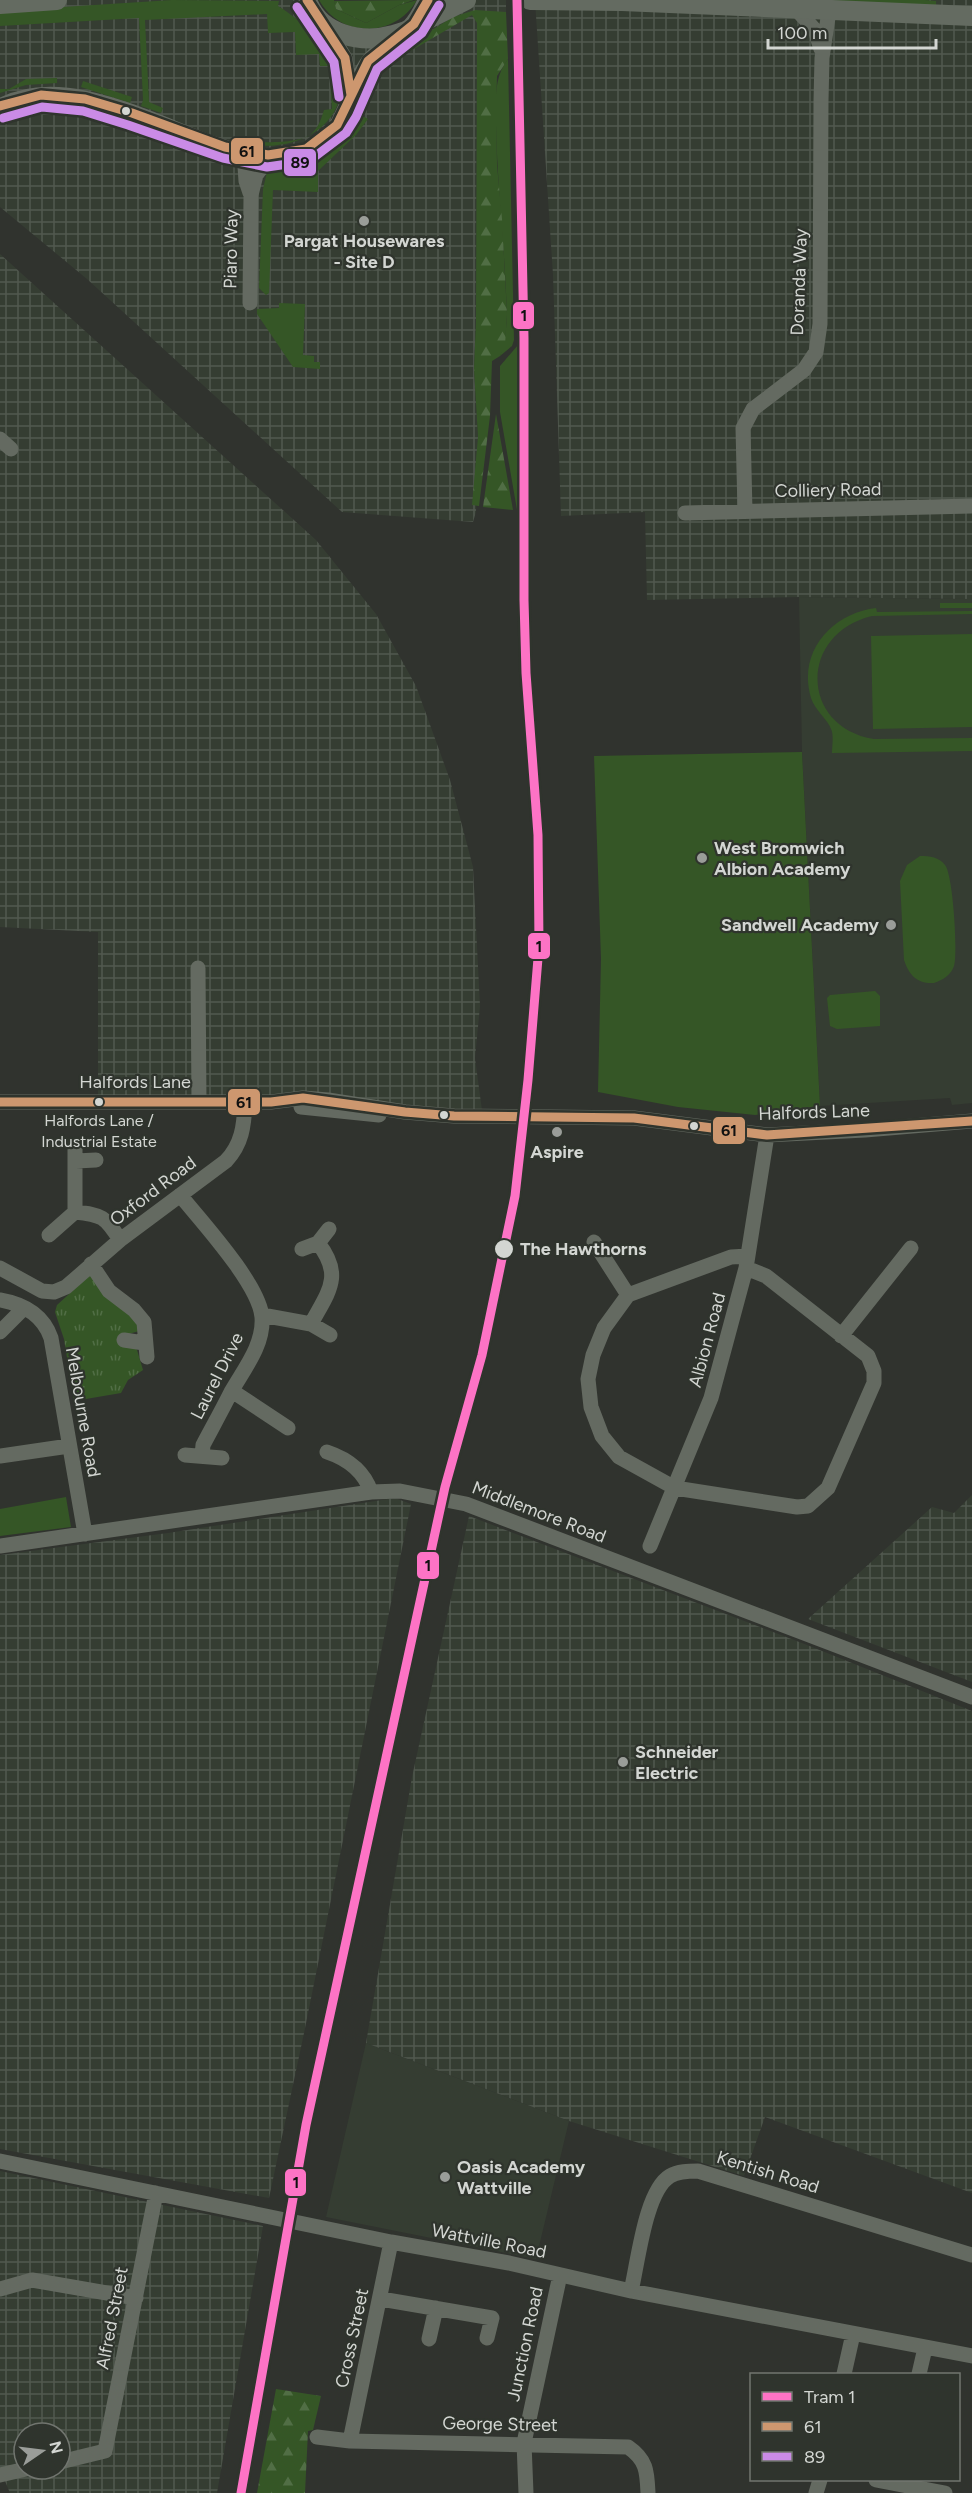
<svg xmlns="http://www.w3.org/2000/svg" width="972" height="2493" font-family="Figtree,sans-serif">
  <defs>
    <pattern id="industrial-grid" width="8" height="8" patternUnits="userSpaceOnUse" patternTransform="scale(1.5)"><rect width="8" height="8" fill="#353d32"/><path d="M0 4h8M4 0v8" fill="none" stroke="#51584f"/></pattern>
    <pattern id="forest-firs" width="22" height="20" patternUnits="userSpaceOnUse" patternTransform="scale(1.5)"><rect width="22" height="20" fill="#355626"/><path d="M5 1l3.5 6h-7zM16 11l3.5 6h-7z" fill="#516e45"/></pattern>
    <pattern id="park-tufts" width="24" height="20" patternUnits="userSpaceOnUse" patternTransform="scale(1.5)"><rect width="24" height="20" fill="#355626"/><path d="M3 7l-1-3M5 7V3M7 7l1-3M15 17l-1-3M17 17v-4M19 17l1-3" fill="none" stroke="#516e45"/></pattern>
  </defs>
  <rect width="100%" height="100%" fill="#30332e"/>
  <path fill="#353d32" d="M799,597L972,599V1103L952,1105L950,1098L820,1106L802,752Z
    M366,2043L569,2121L536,2259L326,2217Z"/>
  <path fill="url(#industrial-grid)" fill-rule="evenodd" d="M0,0H307L309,6L365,39L466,0H506V12H492L477,23L476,322L474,369L478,437L476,512L473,522L342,512L87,279L0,207Z
    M535,0H972V599L799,597L647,600L645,512L561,516L553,275Z
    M0,254L316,540L376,614L416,686L450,780L473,867L480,1006L475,1058L483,1118L293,1103L98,1102V932L0,927Z
    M972,1495V1682L808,1619L932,1507L954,1513Z
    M395,1498L411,1504L304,2033L269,2198L0,2149V1555L168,1533Z
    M469,1516L807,1645L972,1711V2193L765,2117L744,2176L569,2121L366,2043L412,1777Z
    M0,2171L263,2226L217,2493H10L0,2469ZM24,2433H60V2469H24Z"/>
  <path fill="#355626" d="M172,0L279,1L278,6C299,19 326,41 336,65C360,128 282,161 232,139C247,143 300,145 311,134C319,127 321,119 324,110L332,109L329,66H320L319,54L296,55L295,32L268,33L267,14L145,20L149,102L163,108L161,113L141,106L143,100L139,18L0,26V11Z
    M319,0H334L336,9L366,23L399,5L417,0C395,38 341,39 319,0Z
    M832,0H925L936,1V9L836,5Z
    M511,12H514L516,236Z
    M508,59L514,340L512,346L500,356C510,330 506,300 505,273C502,224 497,175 496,125C496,102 493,78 508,59Z
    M380,62L385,66L361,115L368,119L356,135L318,171V192L273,190L269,293L266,295L259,288L263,189L267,172C277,166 288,167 299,164C312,161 323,155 333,147C360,124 356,86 380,62Z
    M57,78V83L26,85L0,93V89H9L26,79Z
    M83,81L132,97L130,103L81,87Z
    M517,250L521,510H517L500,412V366L518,345Z
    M279,303L305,304L303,355L314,356V362H320V369L293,367L257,314V309L279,308Z
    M940,603H972V608H940Z
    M876,608L877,612L972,611V614L872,616C798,634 800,727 874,739L972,738V751L832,753C832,746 834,735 831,729C828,720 815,710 811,698C797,651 833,613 876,608Z
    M972,634V727L873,729L871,636Z
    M802,752L820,1106L755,1115L678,1107L598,1092L601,959L594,756Z
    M920,856C930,856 939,857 945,865C953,874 958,953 954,966C951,975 943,980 934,983C917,984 909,975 904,960L900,881L907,865Z
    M875,991L880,996V1026L837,1029L830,1026L827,998L830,995Z
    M66,1497L71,1527L0,1536V1509Z"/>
  <path fill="url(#forest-firs)" d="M414,0L399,5L366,23L336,9L334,1Z
    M475,10L506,12L508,59L497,76L496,109L497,165L502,219L507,314L505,345L500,356L492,361L490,416L479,506L472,505L478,437L474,369L476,322L477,23L472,15L385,66L380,62L453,17Z
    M496,414L513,510L483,507Z
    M276,2389L321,2396L313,2430L308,2431L305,2493H257Z"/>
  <path fill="url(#park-tufts)" d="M90,1275L134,1316L139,1331L125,1335L137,1350L143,1370L128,1380L121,1393L74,1401L64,1339L55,1312L57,1305Z"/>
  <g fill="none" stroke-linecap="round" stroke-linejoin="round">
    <path stroke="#646a61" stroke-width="15" d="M797,10L815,30L821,49
      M326,26L345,58L351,95
      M0,106C62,72 149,120 209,142C236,151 266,160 294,153C299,152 307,151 312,149C345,131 346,94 365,66C373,53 386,44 399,36
      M244,152L246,181L250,193
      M250,303L251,195L256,175L270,156
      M0,439L11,449
      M745,511L743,428L753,409L804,370L816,352L820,324L821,101L822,58L829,11L825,1
      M685,513L972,506
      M198,968L199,1102
      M0,1102H271L303,1098L328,1100L405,1112L454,1116L634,1118L767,1135L865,1130L972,1121
      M301,1107L379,1115
      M76,1161L96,1160
      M180,1195C202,1222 259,1284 262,1317C264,1345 244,1369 231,1392C222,1410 212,1428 203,1445L202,1456
      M75,1212V1146
      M49,1235L75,1212C102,1215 105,1216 120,1240
      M594,1242L628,1295
      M302,1249L318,1243L329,1229
      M91,1264L109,1291L134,1310L144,1322L147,1357
      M0,1268L42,1291L54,1292L66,1287L120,1240L226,1161C242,1144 244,1126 245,1103
      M746,1268L766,1276L868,1356L874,1371V1383L828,1488L808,1506L797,1507L675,1488L619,1457L602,1436L591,1407L588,1379L593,1355L604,1328L628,1295L731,1257L748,1256
      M0,1300C23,1304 43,1315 51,1338L85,1534
      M262,1315L311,1324L330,1335
      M311,1324C328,1292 344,1276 318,1243
      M0,1332L24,1308
      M841,1336L911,1248
      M124,1340L144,1343
      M232,1391L288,1428
      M327,1452C348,1459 364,1471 371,1492
      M185,1455L222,1458
      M0,1456L69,1446
      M0,1546L371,1492L400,1491L466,1504L972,1697
      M650,1546L711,1398L746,1268L767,1135
      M0,2161L391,2242L509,2263L631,2291L972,2356
      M0,2289L32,2280L136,2298
      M631,2291C638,2263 645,2191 670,2176C678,2171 689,2171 698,2171L972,2255
      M381,2299L492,2318L487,2338
      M429,2339L436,2308
      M844,2374L853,2334
      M919,2374L925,2348
      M317,2437L350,2441L628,2447C647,2460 647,2472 648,2493
      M350,2441L391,2242
      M60,2462L105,2451L156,2193
      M0,2475L26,2469
      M876,2480L945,2493
      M526,2493L524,2443L560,2275
      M816,2493L820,2480"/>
    <path stroke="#646b61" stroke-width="20" d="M307,0C319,35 361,44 394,35C399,33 406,32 411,28C418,21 424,9 428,0
      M530,0L622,1L972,16
      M0,4L57,0
      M412,27L466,0"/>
    <defs>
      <path id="bus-1" d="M307,0L345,58L351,95
        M0,106L41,95L85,99L132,113L225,147L268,155L306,149L337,125L368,61L414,24L428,0
        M0,1102H271L303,1098L405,1112L454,1116L634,1118L767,1135L972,1121"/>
      <path id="bus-2" d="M297,7L334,62L339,97
        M3,118L42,107L83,111L128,125L223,158L267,167L309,161L346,133L356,117L377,69L422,33L439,5"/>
    </defs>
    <use href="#bus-1" stroke="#2f342d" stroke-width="14"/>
    <use href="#bus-2" stroke="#2f342d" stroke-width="14"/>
    <use href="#bus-1" stroke="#cd976f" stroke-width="9"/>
    <use href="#bus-2" stroke="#ca8be6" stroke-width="9"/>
    <defs>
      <path id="tram-1" d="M241,2493L306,2125L445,1487L482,1355L515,1196L528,1080L539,946L538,835L526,673L524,600V338L517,0"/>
    </defs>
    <use href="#tram-1" stroke="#2f342d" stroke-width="14"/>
    <use href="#tram-1" stroke="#fd73c5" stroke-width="9"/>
  </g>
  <g fill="#d3d6d2" stroke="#2f342d" stroke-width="2">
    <circle cx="126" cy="111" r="5"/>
    <circle cx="99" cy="1102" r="5"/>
    <circle cx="444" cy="1115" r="5"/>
    <circle cx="694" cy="1126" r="5"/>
    <circle cx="504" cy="1249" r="10"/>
  </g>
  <g fill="#9a9d99" stroke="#2f342d" stroke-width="2">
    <circle cx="364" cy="221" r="6"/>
    <circle cx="702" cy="858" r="6"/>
    <circle cx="891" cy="925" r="6"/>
    <circle cx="557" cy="1132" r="6"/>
    <circle cx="623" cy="1762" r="6"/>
    <circle cx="445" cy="2177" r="6"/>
  </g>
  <g text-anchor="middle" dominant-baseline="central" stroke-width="4.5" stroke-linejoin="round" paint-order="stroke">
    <g font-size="16" fill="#d3d6d2" stroke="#2f342d">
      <text x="99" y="1120">Halfords Lane /<tspan x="99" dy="21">Industrial Estate</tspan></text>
    </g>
    <g font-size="18" font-weight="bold" fill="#d3d6d2" stroke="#2f342d" text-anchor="start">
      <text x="364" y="241" text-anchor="middle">Pargat Housewares<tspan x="364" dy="21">- Site D</tspan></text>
      <text x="714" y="848">West Bromwich<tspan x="714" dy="21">Albion Academy</tspan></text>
      <text x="879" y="925" text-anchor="end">Sandwell Academy</text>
      <text x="557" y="1152" text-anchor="middle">Aspire</text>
      <text x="635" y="1752">Schneider<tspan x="635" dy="21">Electric</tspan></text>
      <text x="457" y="2167">Oasis Academy<tspan x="457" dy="21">Wattville</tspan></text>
    </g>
    <g font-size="18" fill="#d3d6d2" stroke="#2f342d">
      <text transform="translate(231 249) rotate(-89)">Piaro Way</text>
      <text transform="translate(799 282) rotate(-88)">Doranda Way</text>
      <text transform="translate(828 490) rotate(-1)">Colliery Road</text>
      <text x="135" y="1082">Halfords Lane</text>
      <text transform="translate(814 1112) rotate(-2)">Halfords Lane</text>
      <text transform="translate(153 1191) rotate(-37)">Oxford Road</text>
      <text transform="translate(707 1340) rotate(-75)">Albion Road</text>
      <text transform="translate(217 1376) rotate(-63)">Laurel Drive</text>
      <text transform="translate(83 1412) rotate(80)">Melbourne Road</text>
      <text transform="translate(539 1512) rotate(21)">Middlemore Road</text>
      <text transform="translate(768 2172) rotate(17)">Kentish Road</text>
      <text transform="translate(489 2241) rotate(11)">Wattville Road</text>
      <text transform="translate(112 2318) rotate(-79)">Alfred Street</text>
      <text transform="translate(352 2338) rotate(-78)">Cross Street</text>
      <text transform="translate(525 2344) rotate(-78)">Junction Road</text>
      <text transform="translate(500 2424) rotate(1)">George Street</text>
    </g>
    <g font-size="18" font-weight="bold" fill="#d3d6d2" stroke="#2f342d" text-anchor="start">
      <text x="520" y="1249">The Hawthorns</text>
    </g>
  </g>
  <g stroke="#2f342d" stroke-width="2">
    <rect x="230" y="137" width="34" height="28" rx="6" fill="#cd976f"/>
    <rect x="283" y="148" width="34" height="29" rx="6" fill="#ca8be6"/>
    <rect x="512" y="301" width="23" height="29" rx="6" fill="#fd73c5"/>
    <rect x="527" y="932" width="24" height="28" rx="6" fill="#fd73c5"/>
    <rect x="227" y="1088" width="34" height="28" rx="6" fill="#cd976f"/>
    <rect x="712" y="1116" width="34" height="29" rx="6" fill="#cd976f"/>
    <rect x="416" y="1551" width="24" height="29" rx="6" fill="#fd73c5"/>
    <rect x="284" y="2168" width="23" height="29" rx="6" fill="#fd73c5"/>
  </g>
  <g font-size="16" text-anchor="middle" font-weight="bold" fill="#111">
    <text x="247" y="157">61</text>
    <text x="300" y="168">89</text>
    <text x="524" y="321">1</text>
    <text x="539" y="952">1</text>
    <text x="244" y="1108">61</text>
    <text x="729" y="1136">61</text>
    <text x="428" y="1571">1</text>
    <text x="296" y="2188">1</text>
  </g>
  <rect x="750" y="2373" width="210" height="108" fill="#2f342d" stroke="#71756f" stroke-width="1.5"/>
  <rect x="762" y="2392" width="30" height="9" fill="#fd73c5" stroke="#71756f" stroke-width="1.5"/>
  <text x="804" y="2403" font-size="18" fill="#d3d6d2">Tram 1</text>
  <rect x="762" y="2422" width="30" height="9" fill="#cd976f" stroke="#71756f" stroke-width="1.5"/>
  <text x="804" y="2433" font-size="18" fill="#d3d6d2">61</text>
  <rect x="762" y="2452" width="30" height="9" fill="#ca8be6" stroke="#71756f" stroke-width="1.5"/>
  <text x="804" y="2463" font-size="18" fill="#d3d6d2">89</text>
  <g transform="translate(42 2451) rotate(76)"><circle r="28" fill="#2f342d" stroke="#71756f" stroke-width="1.5"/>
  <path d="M0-4.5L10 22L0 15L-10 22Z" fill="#9a9d99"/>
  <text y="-9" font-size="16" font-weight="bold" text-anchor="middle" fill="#d3d6d2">N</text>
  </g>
  <path d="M768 39v9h168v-9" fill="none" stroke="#d3d6d2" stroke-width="3"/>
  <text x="777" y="39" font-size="18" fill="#d3d6d2" stroke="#2f342d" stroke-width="4.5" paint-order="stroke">100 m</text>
</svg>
